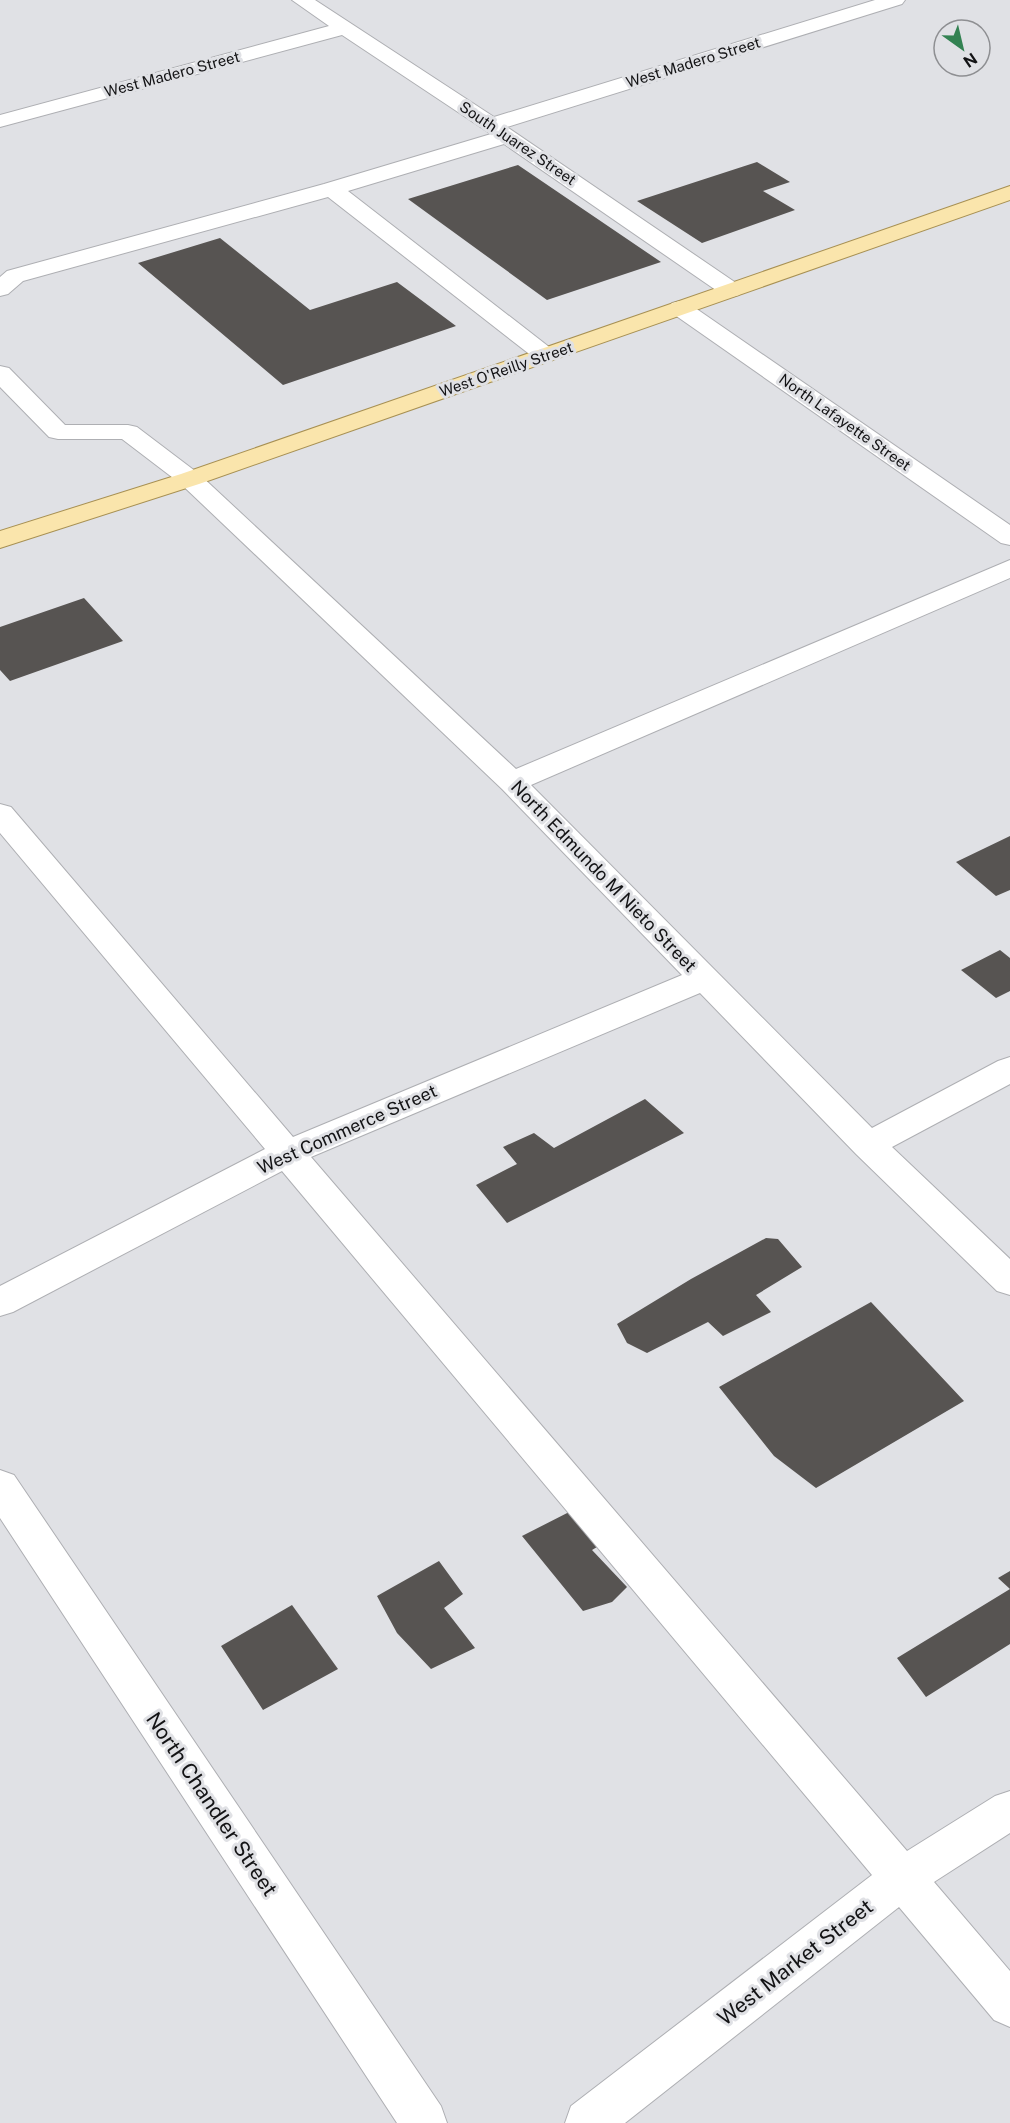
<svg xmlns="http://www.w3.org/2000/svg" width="1010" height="2123" font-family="'Public Sans',sans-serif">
  <rect width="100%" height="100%" fill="#e0e1e5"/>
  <path fill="#575452" d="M757,162L790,182L763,191L795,210L702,243L637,201Z
    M518,165L661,262L547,300L408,199Z
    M220,238L310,310L397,282L456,326L283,385L138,263Z
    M84,598L123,641L10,681L0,670V627Z
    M1010,836V890L996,896L956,862Z
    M1000,950L1010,958V991L996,998L961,970Z
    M645,1099L684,1133L507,1223L476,1185L517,1164L503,1147L534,1133L554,1148Z
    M766,1238L778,1239L802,1267L756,1295L771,1312L723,1336L708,1322L647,1353L627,1343L617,1324L691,1279Z
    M871,1302L964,1401L816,1488L774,1456L719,1387Z
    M577,1508L607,1541L592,1550L627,1587L612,1602L583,1611L522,1536Z
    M439,1561L463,1594L444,1608L475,1648L431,1669L397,1633L377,1596Z
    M1010,1571V1644L926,1697L897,1658L1010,1589L998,1578Z
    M292,1605L338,1669L263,1710L221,1646Z"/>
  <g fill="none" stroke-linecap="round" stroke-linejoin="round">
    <defs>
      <path id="minor" d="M292,0H315L494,117L875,0H905L902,4L507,127L739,285L743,290L739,295L731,297L723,295L504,144L348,191L553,350L557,355L553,360L545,362L537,360L328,197L23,281L8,294L0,296V277L7,271L324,184L491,134L342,35L0,127V115L329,26Z
        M680,301L688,303L1010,525V545L1001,543L672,313L668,308L672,303Z
        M0,366L9,368L65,425H128L137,427L199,474L516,769L1010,560V578L531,785L872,1128L998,1061L1010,1057V1084L892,1147L1010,1259V1295L997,1291L856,1154L700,993L311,1157L907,1851L995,1796L1010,1791V1833L934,1882L1010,1971V2027L994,2020L899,1907L625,2123H565L571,2106L872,1875L282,1171L13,1312L0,1316V1286L265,1149L0,833V804L11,807L293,1137L682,975L502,789L181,484L122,439H58L49,437L0,387Z
        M0,1470L14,1475L441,2106L447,2123H397L0,1518Z"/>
      <path id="major" d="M1010,186V200L199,484L0,548V531L181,474Z"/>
    </defs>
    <use href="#minor" stroke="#aeafb3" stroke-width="2"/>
    <use href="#major" stroke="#a79053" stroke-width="2"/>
    <use href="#minor" fill="#fff" fill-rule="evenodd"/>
    <use href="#major" fill="#fae5ac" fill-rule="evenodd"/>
  </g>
  <g text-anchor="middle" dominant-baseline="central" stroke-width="6" stroke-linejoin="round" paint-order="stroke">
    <g font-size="15" fill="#131315" stroke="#e0e1e5">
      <text transform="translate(693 62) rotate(-17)">West Madero Street</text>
      <text transform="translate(172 74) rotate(-15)">West Madero Street</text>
      <text transform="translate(518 143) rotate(34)">South Juarez Street</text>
      <text transform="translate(506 369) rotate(-19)">West O'Reilly Street</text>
      <text transform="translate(845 422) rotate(35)">North Lafayette Street</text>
    </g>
    <g font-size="18" fill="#131315" stroke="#e0e1e5">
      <text transform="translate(604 876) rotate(46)">North Edmundo M Nieto Street</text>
      <text transform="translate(347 1129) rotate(-24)">West Commerce Street</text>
    </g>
    <g font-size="21" fill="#131315" stroke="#e0e1e5">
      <text transform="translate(212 1804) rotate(56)">North Chandler Street</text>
      <text transform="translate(795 1962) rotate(-38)">West Market Street</text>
    </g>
  </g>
  <g transform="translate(962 48) rotate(146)"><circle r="28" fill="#e0e1e5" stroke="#8e8f92" stroke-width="1.5"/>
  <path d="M0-4.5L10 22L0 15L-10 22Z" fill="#338252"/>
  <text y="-9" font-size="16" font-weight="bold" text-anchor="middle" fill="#131315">N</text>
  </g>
</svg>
